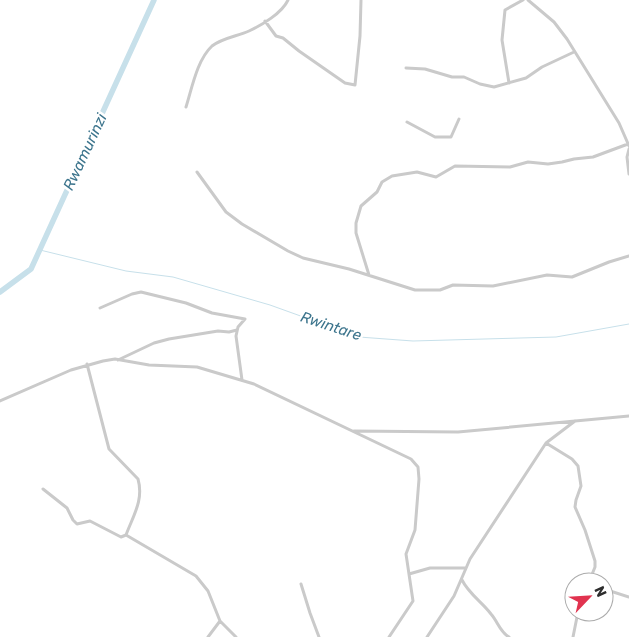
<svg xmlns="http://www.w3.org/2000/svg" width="629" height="637" font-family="Rubik,sans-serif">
  <rect width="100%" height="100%" fill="#fff"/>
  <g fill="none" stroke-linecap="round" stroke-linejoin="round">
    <path stroke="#c7e0ea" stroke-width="1" d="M40,250L126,271L173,277L270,305L359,337L413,341L556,337L629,324"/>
    <path stroke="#c7e0ea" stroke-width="5.5" d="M0,292L31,269L154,0"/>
    <path stroke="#cacaca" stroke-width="3" d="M528,0L554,22L567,39L619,123L629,146
      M265,21L276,36L283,38L299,51L345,83L355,85L360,36L361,0
      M406,68L425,69L452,77H464L480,84L494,87L526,78L542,67L574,52
      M509,83L502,40L505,10L523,0
      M186,107C192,88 197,60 212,46C222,38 238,36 249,31C262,25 282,13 288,0
      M407,122L435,137H451L459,119
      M629,149L627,157L629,174
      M197,172L226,212L242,224L288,251L303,258L349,269L415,290H440L453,285L493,286L547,275L572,277L609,262L629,256
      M369,275L356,233V223L361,206L377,192L382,182L392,176L417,172L436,177L455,166L510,167L528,162L548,164L562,162L574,159L593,157L628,144
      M100,308L132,294L141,292L186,303L212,313L245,319L238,327L236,336L242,380
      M118,360L154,343L169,339L218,331L229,332L237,330
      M87,364L109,449L138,479C144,500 133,516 126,535
      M0,401L71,370L103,361L115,359L149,365L197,367L254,384L411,459L418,467L419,479L415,530L406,554L413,601L389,637
      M354,431L458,432L629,416
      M546,443L572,459L578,466L581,486L576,500L575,507L585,530L595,561V567L589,582
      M43,489L67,508L73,520L77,524L90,521L121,537L126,535L196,576L208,591L220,621L236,637
      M409,574L430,568H466
      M462,580C469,594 482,602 491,614C498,622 500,632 509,637
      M301,584L310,613L319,637
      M604,589L629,597
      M208,637L220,621
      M427,637L454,596L470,559L546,443L575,421
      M573,637L578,612"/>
  </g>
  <g text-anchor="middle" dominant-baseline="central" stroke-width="5" stroke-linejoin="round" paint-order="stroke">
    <g font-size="15" font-style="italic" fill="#3d758d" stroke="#fff">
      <text transform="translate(85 152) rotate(-65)">Rwamurinzi</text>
      <text transform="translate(331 326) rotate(18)">Rwintare</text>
    </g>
  </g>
  <g transform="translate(589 597) rotate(65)"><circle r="24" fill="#ffffff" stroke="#ababab"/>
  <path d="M0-4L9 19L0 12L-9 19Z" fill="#e1334f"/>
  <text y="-8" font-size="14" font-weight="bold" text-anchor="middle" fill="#2d2d2d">N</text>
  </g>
</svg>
